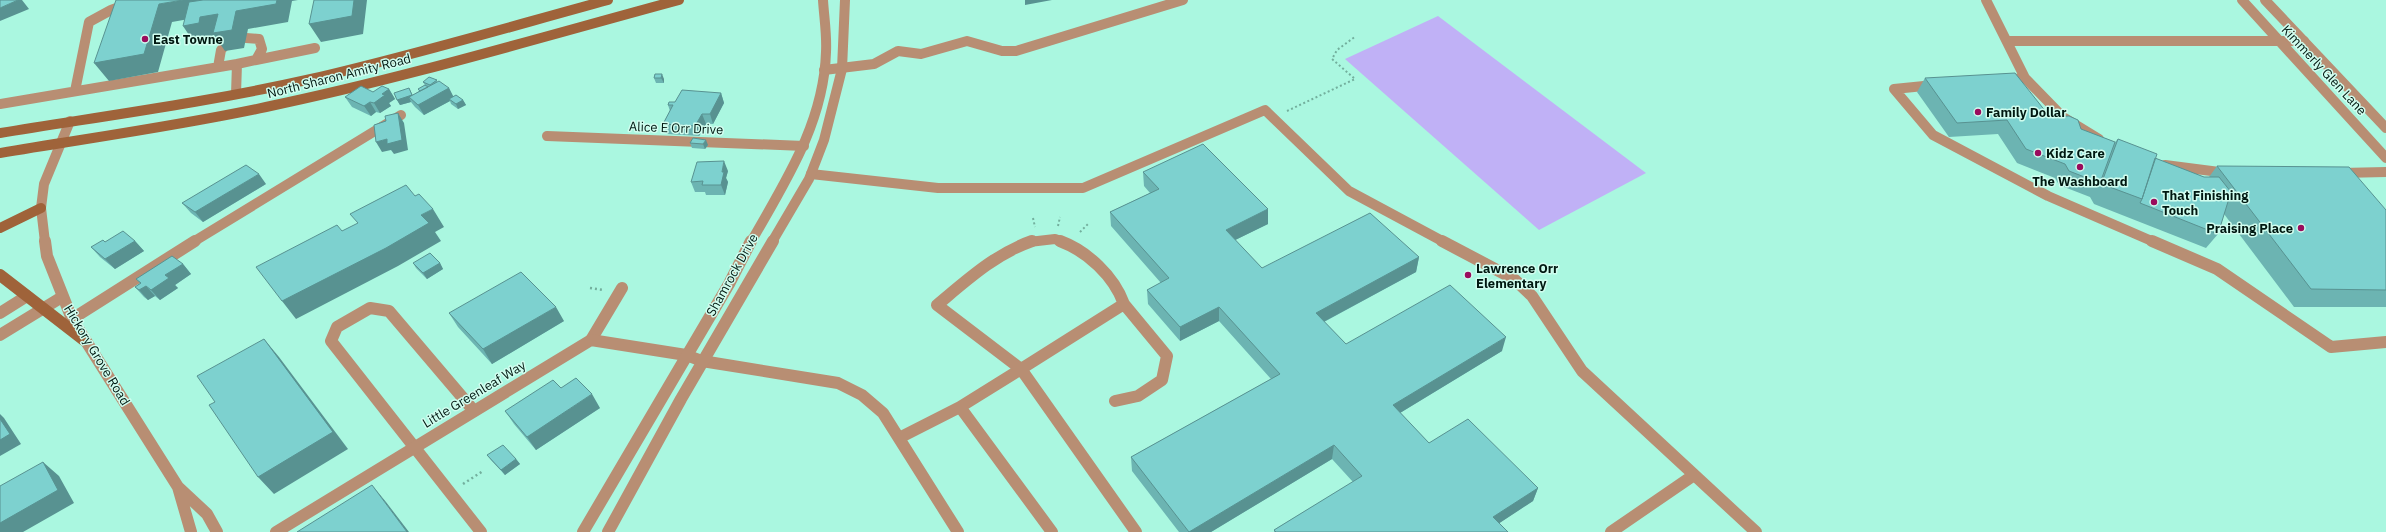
<svg xmlns="http://www.w3.org/2000/svg" width="2386" height="532" font-family="'IBM Plex Sans',sans-serif">
  <rect width="100%" height="100%" fill="#aaf7e0"/>
  <path fill="#c0b1f6" d="M1438,16L1646,173L1539,230L1345,59Z"/>
  <g fill="none" stroke-linecap="round" stroke-linejoin="round">
    <path stroke="#73af9d" stroke-width="2" stroke-dasharray="2 2.5" stroke-linecap="butt" d="M1287,111L1355,79L1332,59L1337,50L1356,36
      M1033,218L1035,227
      M1058,226L1060,217
      M1080,232L1088,224"/>
    <path stroke="#73af9d" stroke-width="2.5" stroke-dasharray="2 3" stroke-linecap="butt" d="M590,288L603,290
      M463,484L483,471"/>
    <path stroke="#b88e73" stroke-width="10" d="M1986,0L2025,78L2063,117L2099,139
      M2007,41H2304
      M256,60L315,48
      M237,64L256,60L262,49L259,39L246,38
      M218,67L221,50L228,42
      M824,70L874,64L898,51L921,54L967,41L1002,51H1016L1183,0
      M2005,80L2025,78
      M1934,85L1894,89L1933,135L2048,196L2154,242
      M75,91L89,22L111,10L138,0
      M0,104L237,64L236,94
      M2165,165L2227,173
      M2341,173L2386,172
      M811,174L938,188H1083L1265,110L1349,191L1444,242
      M193,242L401,115
      M1029,242L1055,239L1063,242"/>
    <path stroke="#b88e73" stroke-width="12" d="M1442,241L1514,279L1532,296L1582,371L1756,532
      M2152,241L2217,269L2331,347L2386,342
      M72,319L195,241
      M591,340L622,288
      M702,361L838,383L862,395L883,413L958,532
      M1021,369L1136,532
      M1021,369L937,305C967,280 995,254 1032,241
      M1021,369L1124,304C1114,276 1087,251 1060,241
      M1115,401L1138,396L1162,380L1167,356L1124,304
      M960,407L1052,532
      M474,411L389,311L370,308L337,327L331,341L481,532
      M899,438L960,407L1021,369
      M1611,532L1694,475"/>
    <path stroke="#b88e73" stroke-width="10" d="M547,136L804,146"/>
    <path stroke="#b88e73" stroke-width="12" d="M0,313L27,296
      M0,335L62,297
      M276,532L591,340L686,355L702,361"/>
    <path stroke="#b88e73" stroke-width="10" d="M2242,0L2386,158
      M2265,0L2386,128
      M45,242L41,208L44,184L70,121
      M751,242C785,182 824,123 826,52C827,34 824,17 823,0
      M772,242L809,179L824,140L842,69L845,0"/>
    <path stroke="#b88e73" stroke-width="12" d="M45,241L47,256L72,319L178,487
      M191,532L178,487L207,514L217,532
      M583,532L729,284L751,241
      M608,532L681,399L773,241"/>
    <path stroke="#9f633a" stroke-width="10" d="M0,133C104,116 209,102 311,79C411,56 509,27 608,0
      M0,153C89,138 178,126 266,107C405,78 542,37 679,0
      M0,228L41,208"/>
    <path stroke="#9f633a" stroke-width="12" d="M0,275L84,340"/>
  </g>
  <path fill="#6cb4b2" d="M655,74L664,79V83H656L654,78Z
    M1925,78L2050,117L2115,142L2118,139L2155,158L2204,177H2209L2217,166L2386,210V307H2294L2224,214L2218,234L2206,248L2094,204L2090,197L2059,185L2055,178L2017,163L1998,134L1949,137L1917,92Z
    M437,80V82L449,88L453,96L463,100L466,105L458,109L451,104L450,101L424,115L415,107L411,102L400,105L397,100L413,95L419,91L418,89L425,85L423,82Z
    M389,89L395,99L389,103L391,106L380,113L376,112L371,116L352,107L345,97Z
    M721,93L724,103L713,124H706L699,136L667,134L663,124L670,111L668,105L675,102Z
    M690,143L708,145L705,149L692,148Z
    M728,171L726,178L728,182L725,195H706L705,192H695L691,182Z
    M1143,172L1268,209V224L1235,240L1262,268L1419,257L1416,272L1324,322L1346,344L1502,351L1400,413L1429,443L1538,488L1533,501L1499,523L1508,532H1274V530L1353,482L1332,459L1211,532H1179L1132,471L1131,457L1271,379L1219,321L1180,341L1148,304L1147,290L1161,283L1111,226L1110,212L1150,193L1144,186Z
    M266,184L203,222L191,213L182,203Z
    M135,241L144,251L115,269L100,257L91,247L105,242Z
    M413,263H440L443,269L427,279L416,268Z
    M183,264L191,274L175,285L178,288L160,300L155,296L148,300L144,297L135,287L140,283L136,279Z
    M449,313L564,321L492,364L458,327Z
    M600,408L536,450L514,424L505,411Z
    M487,455L516,459L520,464L505,475L491,460Z"/>
  <path fill="#589291" d="M18,0H22L29,9L0,21V8Z
    M183,0H298L292,1L288,22L248,29L244,48L225,51L214,35H213L211,41L195,44L183,26L200,17L172,22L158,72L109,81L94,63L159,4Z
    M354,0H367L363,34L321,42L309,24Z
    M1025,0H1052L1025,5Z
    M662,74L664,79V83L661,78Z
    M409,88L415,100L409,97L411,102L400,105L397,100Z
    M449,88L454,98L449,99L450,101L424,115L418,105Z
    M389,89L395,99L389,103L391,106L380,113L374,103L382,94Z
    M721,93L724,103L713,124L710,114Z
    M463,100L466,105L458,109L456,104Z
    M370,102L376,112L371,116L364,106Z
    M398,113L404,123L408,150L394,154L391,150L382,152L376,142L387,139Z
    M702,114L706,124L699,136L695,126Z
    M706,140L708,145L705,149L703,144Z
    M724,161L728,171L726,178L728,182L725,195L721,185L722,172Z
    M259,174L266,184L203,222L195,212Z
    M433,209L444,227L435,232L441,241L398,266L296,319L282,301L421,215Z
    M1268,209V224L1225,245L1226,230Z
    M135,241L144,251L115,269L105,259Z
    M1419,257L1416,272L1314,327L1316,313Z
    M440,263L443,269L427,279L423,273Z
    M183,264L191,274L175,285L178,288L160,300L151,290L165,275Z
    M146,286L155,296L148,300L139,290Z
    M556,307L564,321L492,364L483,349Z
    M1219,307V321L1180,341V327Z
    M1506,337L1502,351L1390,419L1393,405Z
    M264,339L279,357L348,449L274,494L258,477Z
    M592,394L600,408L536,450L527,437Z
    M0,414L4,418L21,444L0,456Z
    M1334,445L1332,459L1211,532H1189Z
    M516,459L520,464L505,475L501,470Z
    M43,462L59,476L74,503L23,532H0V523Z
    M372,485L386,502L409,532H407Z
    M1538,488L1533,501L1489,530L1493,517Z"/>
  <path fill="#7dd1cf" stroke="#589291" d="M0,0H18L0,8Z
    M116,0H183L159,4L144,54L94,63Z
    M203,0H277L276,4L236,11L232,30L213,33L218,14L200,17L199,23L183,26L189,2Z
    M314,0H354L352,16L309,24Z
    M2015,73L2050,117L2069,116L2078,120L2081,129L2115,142L2100,183L2069,171L2065,164L2026,149L2007,120L1957,123L1925,78Z
    M655,74H662L661,78H654Z
    M429,77L437,80L430,85L423,82Z
    M439,81L449,88L418,105L409,97Z
    M425,85L428,87L420,91L418,89Z
    M361,86L373,92L382,86L389,89L382,94L385,95L374,103L370,102L364,106L345,97Z
    M409,88L412,95L397,100L394,93Z
    M682,90L721,93L710,114H702L695,126L663,124L673,105H668L669,102H675Z
    M456,95L463,100L456,104L449,99Z
    M398,113L402,140L387,144V139L376,142L374,125L386,121L385,116Z
    M693,138L706,140L703,144L690,143Z
    M2118,139L2157,154L2142,199L2107,186L2103,179Z
    M1203,144L1268,209L1226,230L1262,268L1370,213L1419,257L1316,313L1346,344L1450,285L1506,337L1393,405L1429,443L1468,419L1538,488L1493,517L1508,532H1276L1274,530L1362,476L1334,445L1189,532L1131,457L1280,374L1219,307L1180,327L1147,290L1169,278L1110,212L1159,189L1143,172Z
    M2155,158L2204,177H2219L2231,192L2218,234L2140,203L2142,199Z
    M724,161L722,172H724L721,185H702L703,181L691,182L697,162Z
    M246,165L259,174L195,212L182,203Z
    M2217,166L2349,167L2386,210V290L2311,289Z
    M406,185L415,196L419,194L433,209L421,215L429,223L386,248L282,301L256,267L337,225L342,231L358,223L350,214Z
    M123,231L135,241L105,259L91,247L103,240L105,242Z
    M430,253L440,263L423,273L413,263Z
    M172,256L183,264L165,275L169,278L151,290L146,286L139,290L135,287L141,283L136,279Z
    M521,272L556,307L483,349L449,313Z
    M264,339L333,432L258,477L209,405L215,402L197,376Z
    M576,378L592,394L527,437L505,411L553,380L561,388Z
    M0,419L10,434L0,440Z
    M503,445L516,459L501,470L487,455Z
    M43,462L58,490L0,523V486Z
    M372,485L407,532H297Z"/>
  <g fill="#9a0c5d" stroke="#d1fdef" stroke-width="1.5">
    <circle cx="145" cy="39" r="4"/>
    <circle cx="1978" cy="112" r="4"/>
    <circle cx="2038" cy="153" r="4"/>
    <circle cx="2080" cy="167" r="4"/>
    <circle cx="2154" cy="202" r="4"/>
    <circle cx="2301" cy="228" r="4"/>
    <circle cx="1468" cy="275" r="4"/>
  </g>
  <g text-anchor="middle" dominant-baseline="central" stroke-width="3" stroke-linejoin="round" paint-order="stroke">
    <g font-size="13" font-weight="bold" fill="#001811" stroke="#d1fdef" text-anchor="start">
      <text x="153" y="39">East Towne</text>
      <text x="1986" y="112">Family Dollar</text>
      <text x="2046" y="153">Kidz Care</text>
      <text x="2080" y="181" text-anchor="middle">The Washboard</text>
      <text x="2162" y="195">That Finishing<tspan x="2162" dy="15">Touch</tspan></text>
      <text x="2293" y="228" text-anchor="end">Praising Place</text>
      <text x="1476" y="268">Lawrence Orr<tspan x="1476" dy="15">Elementary</tspan></text>
    </g>
    <g font-size="13" fill="#001811" stroke="#d1fdef">
      <text transform="translate(2324 70) rotate(47)">Kimmerly Glen Lane</text>
      <text transform="translate(339 76) rotate(-14)">North Sharon Amity Road</text>
      <text transform="translate(676 128) rotate(2)">Alice E Orr Drive</text>
      <text transform="translate(732 275) rotate(-61)">Shamrock Drive</text>
      <text transform="translate(97 355) rotate(59)">Hickory Grove Road</text>
      <text transform="translate(474 394) rotate(-31)">Little Greenleaf Way</text>
    </g>
  </g>
</svg>
